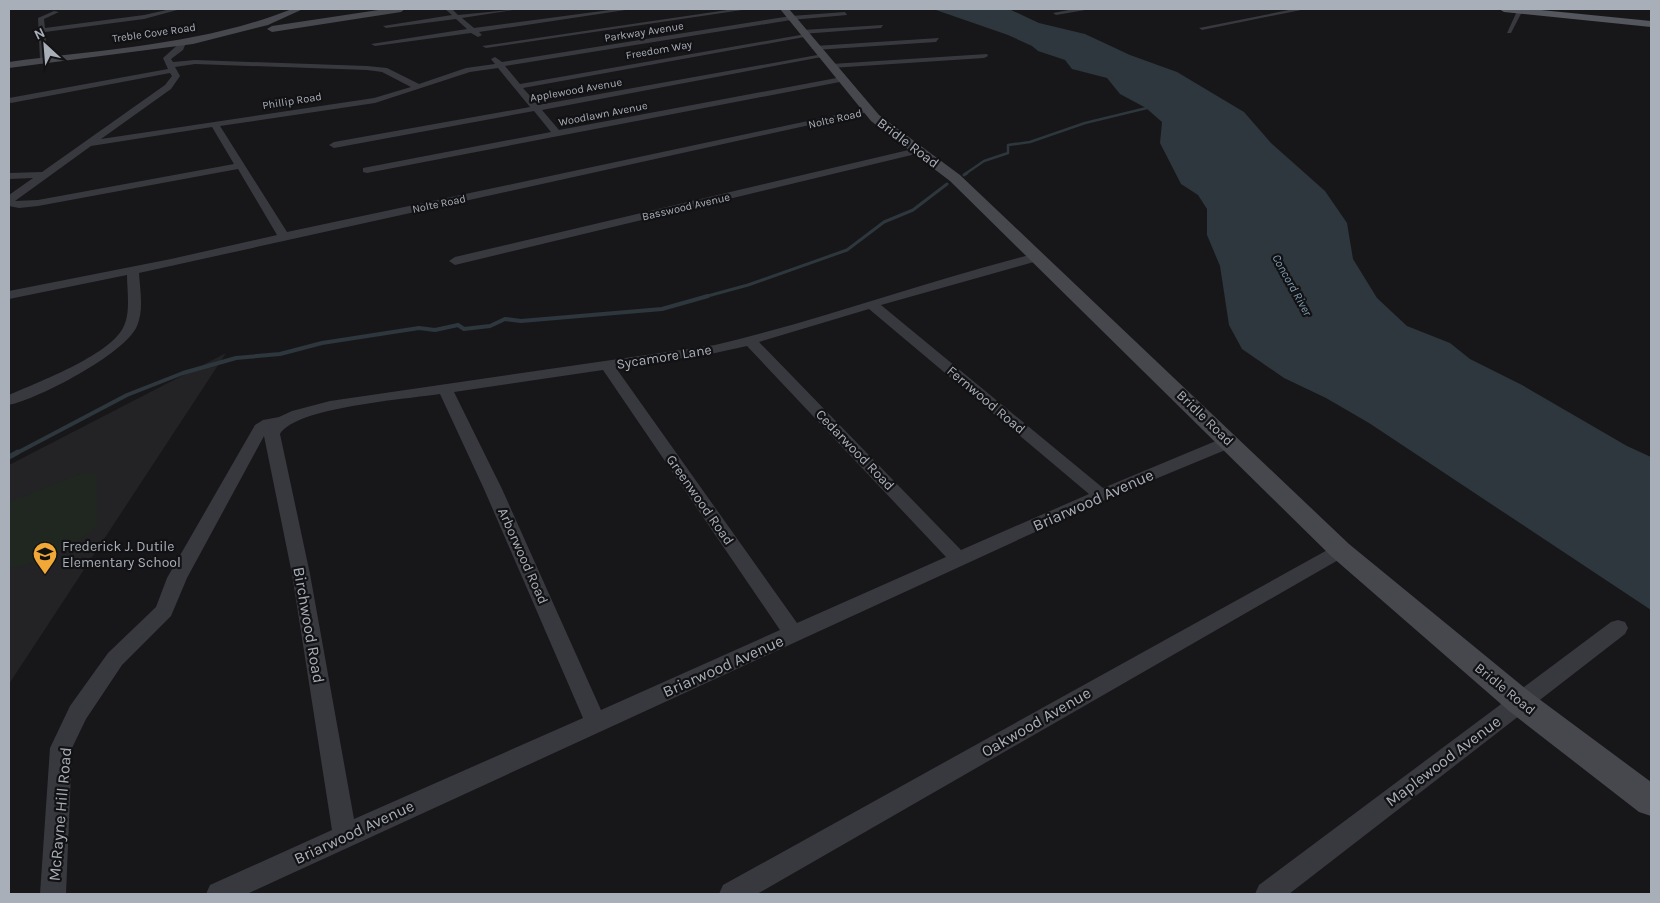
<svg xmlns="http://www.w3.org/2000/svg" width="1660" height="903" font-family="Karla,sans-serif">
  <rect width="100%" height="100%" fill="#171719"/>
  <path fill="#232326" d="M226,353L9,684V465Z"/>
  <path fill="#1f2720" d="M96,473L97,527C70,547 42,563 9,568V502L80,474Z"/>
  <path fill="#2d373d" d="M933,9H1009L1039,23L1085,34L1130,55L1177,72L1244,112L1271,143L1325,191L1347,223L1353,259L1377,298L1407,326L1450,343L1470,359L1522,385L1627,446L1651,457V610L1369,423L1326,398L1284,378L1242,349L1229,325L1220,266L1207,235V209L1198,195L1181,184L1160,143L1162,122L1146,108L1120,94L1107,78L1072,69L1065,60L1038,51L1032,46L1008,35Z"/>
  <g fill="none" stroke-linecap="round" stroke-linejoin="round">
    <path stroke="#2d373d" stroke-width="2.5" d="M965,174L984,161L1008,153V145L1030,142L1085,123L1151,107"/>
    <path stroke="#2d373d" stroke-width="3" d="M964,175L967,173
      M704,297L748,285L847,250L884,222L913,210L947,184"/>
    <path stroke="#2d373d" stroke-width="4" d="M15,454L127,395L183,373L236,358L280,354L322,343L419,328L435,330L458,325L464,329L490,326L505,319L521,321L662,309L708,296"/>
    <path stroke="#2d373d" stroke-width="5" d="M9,457L18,452"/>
    <path fill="#38393e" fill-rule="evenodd" d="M171,9H181L144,19L45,32L48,60L44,62L40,60L38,18L54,11L59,12L44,19L45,28L144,15Z
      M445,9H452L458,15L520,9L462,18L474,28L617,9H632L479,32L482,35L478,37L471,33L375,46L371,44L467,29L456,19L386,28L383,26L452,15Z
      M734,9H749L486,48L482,46Z
      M1074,9H1091L1056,15L1053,13Z
      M1294,9H1306L1202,30L1199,28Z
      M1518,9L1523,10L1511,33H1507Z
      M845,12L847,15L791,20L505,66L520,84L806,34L810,36L523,88L538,105L823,54L827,56L542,110L559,130L842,77L846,79L845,81L367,173L363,172V168L551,132L534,111L334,148L329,145L334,142L530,107L498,68L470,72L375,103L220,126L287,232L869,108L873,111L139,273C140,290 144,310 137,326C125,354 38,399 9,405V395C38,382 108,356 123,328C131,313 127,292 127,275L9,299V291L171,259L277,235L238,169L38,206L19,208L9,206V195L33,178L9,179V173L42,172L165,85L172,76L170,73L11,103L9,102V98L168,69L163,58L182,41L186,43L183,50L171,59L173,62L195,60L367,66L387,68L419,84L466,68L495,64L491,59L495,57L502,62L791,16ZM195,64L367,70L382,72L411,87L374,98L101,139L171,89L180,76L175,67ZM212,127L234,164L38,200L15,201L91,146Z
      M883,25L881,28L802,34L799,32L802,30Z
      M939,38L936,42L815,50L811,48L815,46Z
      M987,54L988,56L984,58L831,68L827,66L831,64Z
      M917,148L920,149V153L455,265L449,261L455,257Z
      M1037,253L1041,254L1043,257L1041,260L881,305L1103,488L1223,438H1235L1237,442L1235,446L1107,499L247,894H206L210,885L332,830L292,574L264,436L187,578L171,616L122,665L86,719L72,748L66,894H40L50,748L70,706L108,653L156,607L167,578L255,425L263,420L279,417L292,411L330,401L715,345C824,319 929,280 1037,253ZM869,309L1089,494L961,550L759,342ZM747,346L946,557L797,623L616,368L715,353ZM603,370L780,630L601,710L502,489L454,392ZM440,394L484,489L583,718L354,819L310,574L280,434C296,407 408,399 440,394Z
      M1340,543L1347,545L1349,550L1347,555L757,894H719L723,885Z
      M1618,620L1625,622L1628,628L1625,634L1289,894H1255L1259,885L1611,622Z"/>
    <path fill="#46484e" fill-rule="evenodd" d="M292,9H303L268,25L193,44L9,68V62C105,49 201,45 292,9Z
      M385,9H405L401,12L272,32L267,29L272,26Z
      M780,9H789L879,115L960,175L1349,544L1531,693L1651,782V816L1639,812L1509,711L1331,556L950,181L871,121Z"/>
    <path fill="#54575d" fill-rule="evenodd" d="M1499,9H1531L1651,21V27L1504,12Z"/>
  </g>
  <defs>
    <symbol id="school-pin" viewBox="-11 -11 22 30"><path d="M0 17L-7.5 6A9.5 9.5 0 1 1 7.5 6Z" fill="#f1a837" stroke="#121214"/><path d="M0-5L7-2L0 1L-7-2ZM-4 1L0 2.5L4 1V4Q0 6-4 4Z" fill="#111"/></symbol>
  </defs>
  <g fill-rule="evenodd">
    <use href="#school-pin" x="31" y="540" width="28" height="38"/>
  </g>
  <g text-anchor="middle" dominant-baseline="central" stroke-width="4.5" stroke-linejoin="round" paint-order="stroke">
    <g font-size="11" fill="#a9afb9" stroke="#121214">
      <text transform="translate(644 32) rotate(-9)">Parkway Avenue</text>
      <text transform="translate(154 33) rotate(-8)">Treble Cove Road</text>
      <text transform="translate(659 50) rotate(-10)">Freedom Way</text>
      <text transform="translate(576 90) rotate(-10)">Applewood Avenue</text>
      <text transform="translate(292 101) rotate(-9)">Phillip Road</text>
      <text transform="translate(603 114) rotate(-11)">Woodlawn Avenue</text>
      <text transform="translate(835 119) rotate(-13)">Nolte Road</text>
      <text transform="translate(439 204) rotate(-12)">Nolte Road</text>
      <text transform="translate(686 207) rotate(-13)">Basswood Avenue</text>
    </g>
    <g font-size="12" font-style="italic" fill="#819fb4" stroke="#121214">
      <text transform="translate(1292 285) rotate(61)">Concord River</text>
    </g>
    <g font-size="14" fill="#a9afb9" stroke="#121214">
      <text transform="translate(908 143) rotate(37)">Bridle Road</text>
      <text transform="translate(664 357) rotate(-9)">Sycamore Lane</text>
      <text transform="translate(986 400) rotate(40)">Fernwood Road</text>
      <text transform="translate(1205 418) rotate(44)">Bridle Road</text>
      <text transform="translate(855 450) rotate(46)">Cedarwood Road</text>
      <text transform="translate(700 500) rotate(55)">Greenwood Road</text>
      <text transform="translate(523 556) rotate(66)">Arborwood Road</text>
      <text transform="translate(1505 689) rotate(39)">Bridle Road</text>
    </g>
    <g font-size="14" fill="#a9afb9" stroke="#121214" text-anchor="start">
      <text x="62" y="546">Frederick J. Dutile<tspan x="62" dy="16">Elementary School</tspan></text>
    </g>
    <g font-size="16" fill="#a9afb9" stroke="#121214">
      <text transform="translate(1093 500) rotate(-24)">Briarwood Avenue</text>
      <text transform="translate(309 625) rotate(80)">Birchwood Road</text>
      <text transform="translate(723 666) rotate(-24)">Briarwood Avenue</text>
      <text transform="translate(1036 722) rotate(-30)">Oakwood Avenue</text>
      <text transform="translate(1443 761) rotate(-37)">Maplewood Avenue</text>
      <text transform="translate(60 814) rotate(-85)">McRayne Hill Road</text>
      <text transform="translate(354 832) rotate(-25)">Briarwood Avenue</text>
    </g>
  </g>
  <rect width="1660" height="903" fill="none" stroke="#a9afb9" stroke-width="20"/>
  <g transform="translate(45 45) rotate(334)" stroke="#121214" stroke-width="4" paint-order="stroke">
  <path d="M0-4L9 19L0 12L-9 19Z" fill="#a9afb9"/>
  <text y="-8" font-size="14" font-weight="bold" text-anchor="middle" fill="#a9afb9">N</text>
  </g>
</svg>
